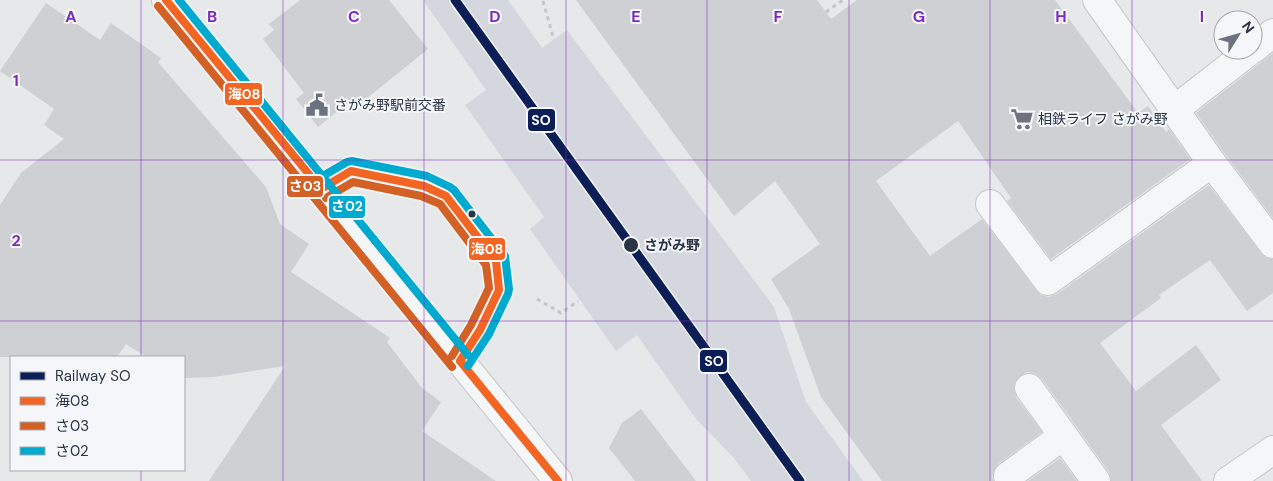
<svg xmlns="http://www.w3.org/2000/svg" width="1273" height="481" font-family="'DM Sans','Noto Sans JP',sans-serif">
  <rect width="100%" height="100%" fill="#e6e8ea"/>
  <path fill="#d4d7dd" d="M423,0H508L542,48L567,30L774,307L806,402L863,481H751L734,458L696,419L637,335L616,351L530,229L544,217L465,105L486,90Z"/>
  <path fill="#ced0d3" d="M300,0H389L428,49L356,107L351,100L318,127L296,99L304,93L263,39L274,30L269,24Z
    M576,0H817L831,19L857,0H1055L1138,113L1148,106L1166,132L1169,129L1190,159L1051,259L1007,201L1011,198L958,121L876,181L930,256L982,219L1036,290L1041,295L1049,297L1057,294L1209,185L1261,253L1266,258L1273,259V293L1247,311L1210,260L1159,295L1161,298L1100,343L1136,391L1196,345L1221,380L1161,425L1202,481H1111L1109,472L1042,379L1036,374L1028,372L1020,376L1015,382L1014,390L1016,397L1042,432L998,464L994,470L992,477L994,481H882L821,397L789,309L771,279L820,244L775,181L734,216Z
    M46,3L100,40L111,23L161,58L158,62L266,187L280,224L309,244L291,272L390,338L387,342L422,388L441,402L422,431L496,481H209L285,366L214,377L184,378V357H146L126,344L117,357H0V205L21,173L64,139L44,125L54,109L0,71Z
    M1273,53V218L1225,154L1196,113Z
    M641,409L696,481H635L609,448L622,423Z
    M1060,458L1077,481H1028Z"/>
  <g fill="none" stroke-linecap="round" stroke-linejoin="round">
    <defs>
      <path id="minor" d="M1097,0L1212,163L1273,244
        M1253,49L1273,33
        M1174,110L1251,50
        M321,189L351,171L424,186L446,196L496,261L499,290L480,330L460,361
        M990,204L1048,281L1212,163
        M1029,388L1096,481
        M1008,476L1063,436
        M1228,481L1273,450"/>
      <path id="tertiary" d="M166,0L558,481"/>
    </defs>
    <use href="#minor" stroke="#c4c6c8" stroke-width="30"/>
    <use href="#tertiary" stroke="#c4c6c8" stroke-width="30"/>
    <path stroke="#c5c6ca" stroke-width="3" stroke-dasharray="4 4" stroke-linecap="butt" d="M543,1L554,40
      M826,12L843,0
      M537,299L561,313L578,301"/>
    <use href="#minor" stroke="#f5f6f7" stroke-width="28"/>
    <use href="#tertiary" stroke="#f5f6f7" stroke-width="28"/>
    <defs>
      <path id="bus-1" d="M166,0L321,189
        M321,189L351,171L424,186L446,196L496,261L499,290L480,330L460,361
        M460,361L558,481"/>
      <path id="bus-2" d="M158,6L452,367
        M326,198L353,182L421,196L440,204L486,265L489,288L471,325L452,356"/>
      <path id="bus-3" d="M179,0L468,355
        M316,180L347,162L352,161L427,176L450,187L454,190L505,256L509,289L508,294L489,334L468,366"/>
    </defs>
    <use href="#bus-1" stroke="#f4f6f9" stroke-width="11"/>
    <use href="#bus-2" stroke="#f4f6f9" stroke-width="11"/>
    <use href="#bus-3" stroke="#f4f6f9" stroke-width="11"/>
    <use href="#bus-1" stroke="#f26522" stroke-width="8"/>
    <use href="#bus-2" stroke="#d36024" stroke-width="8"/>
    <use href="#bus-3" stroke="#00a9ce" stroke-width="8"/>
    <defs>
      <path id="rail-1" d="M455,0L800,481"/>
    </defs>
    <use href="#rail-1" stroke="#f4f6f9" stroke-width="12"/>
    <use href="#rail-1" stroke="#0c1e56" stroke-width="9"/>
  </g>
  <path fill="none" stroke="#7b2cbf" stroke-width="1" stroke-opacity="0.55" d="M141,0V357M283,0V481M424,0V481M566,0V481M707,0V481M849,0V481M990,0V481M1132,0V481M0,160H1273M0,321H1273M141,470V481"/>
  <defs>
    <symbol id="civic-bare" viewBox="-9 -9 18 18"><path d="M-.6-6.5H3V-4.5H.6V-3L4-1V1h2V6H-6V1h2V-1L-.6-3ZM-1.2 2.5V6h2.4V2.5Z" fill="#6c737f" stroke="#f4f6f9" stroke-width="2.5" paint-order="stroke"/></symbol>
    <symbol id="supermarket-bare" viewBox="-9 -9 18 18"><path d="M-6-5.5h2.5l.6 2H6L4.5 2H-2.5L-4.4-4H-6ZM-1.5 3.2a1.3 1.3 0 1 0 .1 0ZM3 3.2a1.3 1.3 0 1 0 .1 0Z" fill="#6c737f" stroke="#f4f6f9" stroke-width="2.5" paint-order="stroke"/></symbol>
  </defs>
  <g fill-rule="evenodd">
    <use href="#civic-bare" x="301" y="89" width="32" height="32"/>
    <use href="#supermarket-bare" x="1006" y="103" width="32" height="32"/>
  </g>
  <g fill="#2b3445" stroke="#f4f6f9" stroke-width="2">
    <circle cx="472" cy="214" r="4.5"/>
    <circle cx="631" cy="245" r="8"/>
  </g>
  <g text-anchor="middle" dominant-baseline="central" stroke-width="4" stroke-linejoin="round" paint-order="stroke">
    <g font-size="14" fill="#2b3445" stroke="#f4f6f9" text-anchor="start">
      <text x="334" y="105">さがみ野駅前交番</text>
      <text x="1038" y="119">相鉄ライフ さがみ野</text>
    </g>
    <g font-size="14" font-weight="bold" fill="#2b3445" stroke="#f4f6f9" text-anchor="start">
      <text x="644" y="245">さがみ野</text>
    </g>
  </g>
  <g font-size="16" text-anchor="middle" font-weight="bold" fill="#7b2cbf" stroke="#f4f6f9" stroke-width="4" stroke-linejoin="round" paint-order="stroke">
    <text x="71" y="22">A</text>
    <text x="212" y="22">B</text>
    <text x="354" y="22">C</text>
    <text x="495" y="22">D</text>
    <text x="636" y="22">E</text>
    <text x="778" y="22">F</text>
    <text x="919" y="22">G</text>
    <text x="1061" y="22">H</text>
    <text x="1202" y="22">I</text>
    <text x="16" y="86">1</text>
    <text x="16" y="246">2</text>
  </g>
  <g stroke="#f4f6f9" stroke-width="2">
    <rect x="224" y="82" width="39" height="24" rx="5" fill="#f26522"/>
    <rect x="527" y="108" width="29" height="24" rx="5" fill="#0c1e56"/>
    <rect x="286" y="175" width="38" height="23" rx="5" fill="#d36024"/>
    <rect x="328" y="195" width="38" height="24" rx="5" fill="#00a9ce"/>
    <rect x="468" y="237" width="38" height="24" rx="5" fill="#f26522"/>
    <rect x="699" y="349" width="29" height="24" rx="5" fill="#0c1e56"/>
  </g>
  <g font-size="14" text-anchor="middle" font-weight="bold" fill="#fff">
    <text x="244" y="99">海08</text>
    <text x="541" y="125">SO</text>
    <text x="305" y="191">さ03</text>
    <text x="347" y="211">さ02</text>
    <text x="487" y="254">海08</text>
    <text x="714" y="366">SO</text>
  </g>
  <rect x="10" y="356" width="175" height="115" fill="#f4f6f9" stroke="#a4a8b1"/>
  <rect x="20" y="372" width="25" height="8" fill="#0c1e56" stroke="#a4a8b1"/>
  <text x="55" y="381" font-size="15" fill="#2b3445">Railway SO</text>
  <rect x="20" y="397" width="25" height="8" fill="#f26522" stroke="#a4a8b1"/>
  <text x="55" y="406" font-size="15" fill="#2b3445">海08</text>
  <rect x="20" y="422" width="25" height="8" fill="#d36024" stroke="#a4a8b1"/>
  <text x="55" y="431" font-size="15" fill="#2b3445">さ03</text>
  <rect x="20" y="447" width="25" height="8" fill="#00a9ce" stroke="#a4a8b1"/>
  <text x="55" y="456" font-size="15" fill="#2b3445">さ02</text>
  <g transform="translate(1238 35) rotate(53)"><circle r="24" fill="#f4f6f9" stroke="#a4a8b1"/>
  <path d="M0-4L9 19L0 12L-9 19Z" fill="#6c737f"/>
  <text y="-8" font-size="14" font-weight="bold" text-anchor="middle" fill="#2b3445">N</text>
  </g>
</svg>
